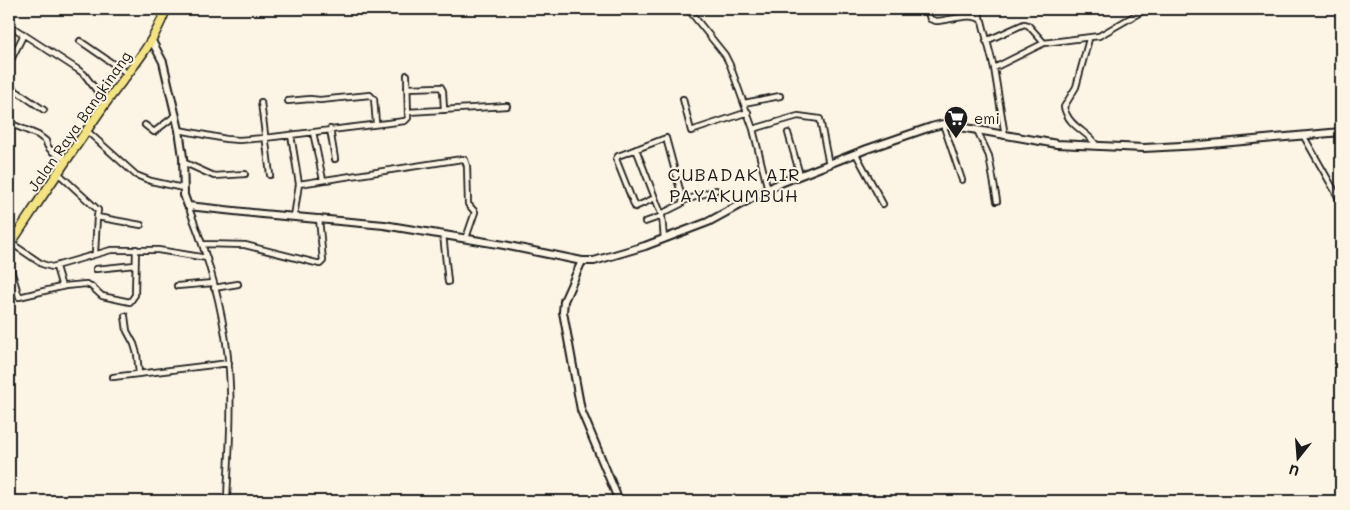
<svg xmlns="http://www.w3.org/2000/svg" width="1350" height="510" font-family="Mali,sans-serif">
  <rect width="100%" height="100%" fill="#fcf5e5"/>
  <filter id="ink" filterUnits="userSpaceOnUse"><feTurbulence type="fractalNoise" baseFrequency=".02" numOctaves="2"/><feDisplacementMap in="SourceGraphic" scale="10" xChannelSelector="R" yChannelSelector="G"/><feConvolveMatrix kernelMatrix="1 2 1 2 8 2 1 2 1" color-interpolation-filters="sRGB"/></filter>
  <g filter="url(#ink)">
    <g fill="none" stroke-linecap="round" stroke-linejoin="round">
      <defs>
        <path id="street" d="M688,9L725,55L730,65L753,129L768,190
          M837,9L842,12L851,9
          M927,9L930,19L936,21C948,21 974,11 982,21L994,68L1005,136
          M980,18V9
          M9,25L77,69L84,74L106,103
          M1089,39L1076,87L1064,107C1069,128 1087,130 1097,146
          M80,41L128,74
          M986,41L1024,24L1028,25L1044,43
          M9,64L24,34
          M994,68L1044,43L1099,36L1146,9
          M9,86L44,110
          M407,88L441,87L443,91L444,110
          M683,99L691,131L748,112
          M288,101L310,99L320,100L370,95L374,99L376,123
          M261,102L270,175
          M744,103L780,96
          M408,112L507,106
          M9,123L38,135L46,141C47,151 58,155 66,160
          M943,124L962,180
          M145,125L154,132L176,115
          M330,129L335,159
          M753,129L798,116L820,119L829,165
          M179,130L226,139L239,140L265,138L405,121L408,118L407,75
          M977,130L989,156L997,201
          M87,131L136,175L151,181L183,188
          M313,132L323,180
          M788,133L800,175
          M291,135L299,184L294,217
          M1303,135L1341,202
          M636,149L662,216L664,239
          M856,154L883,204
          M183,162L214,176L245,174
          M58,173L98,210L97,217L141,225
          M299,184L462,159L465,160L467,166L468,204L475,212L466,238
          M655,198L635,207L616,159L618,156L666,138L683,201L681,204L661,214
          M683,201L716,190
          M188,206C211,263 228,325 230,387C232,425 228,463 227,501
          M645,222L662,216
          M443,234L448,282
          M11,243L42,264L52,267L111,250H158L207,258
          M203,244L245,245L320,264L323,261L319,218
          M95,253L97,217
          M9,263L19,297L65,286L86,284L91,286L102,296L130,302L135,295L136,249
          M56,267L62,287
          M96,269L135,265
          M177,286L213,283
          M214,288L238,284
          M125,316L127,331L134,344L137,354L139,374
          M113,377L229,363"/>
        <path id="secondary" d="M152,41L163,62L179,130L183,157L184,195L188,206L262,214L384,225L504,245L582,261H594L645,246L708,222L778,184L867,149L931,127L943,124L1057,144L1144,148L1200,145L1341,132
          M582,261L564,301L563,312L581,410L619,501"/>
        <path id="highway" d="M9,246C41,198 72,151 105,104C128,72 153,46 166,9"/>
      </defs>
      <use href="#street" stroke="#1c1c1c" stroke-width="8"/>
      <use href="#secondary" stroke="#1c1c1c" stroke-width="10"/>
      <use href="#highway" stroke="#1c1c1c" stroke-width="11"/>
      <use href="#street" stroke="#fcf5e5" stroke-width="4.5"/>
      <use href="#secondary" stroke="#fcf5e5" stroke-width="6"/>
      <use href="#highway" stroke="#f4e382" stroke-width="8"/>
    </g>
  </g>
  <defs>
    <symbol id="supermarket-pin" viewBox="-11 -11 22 30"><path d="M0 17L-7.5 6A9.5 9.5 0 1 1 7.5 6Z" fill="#1c1c1c" stroke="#fcf5e5"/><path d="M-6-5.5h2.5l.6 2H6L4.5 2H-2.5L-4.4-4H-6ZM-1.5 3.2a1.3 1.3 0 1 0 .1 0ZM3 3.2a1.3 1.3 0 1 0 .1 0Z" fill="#fff"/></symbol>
  </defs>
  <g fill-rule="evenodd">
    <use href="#supermarket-pin" x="942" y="104" width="28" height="38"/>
  </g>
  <g text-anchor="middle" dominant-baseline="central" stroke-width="4" stroke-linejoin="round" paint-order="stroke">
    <g font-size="15" fill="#1c1c1c" stroke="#fcf5e5" text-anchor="start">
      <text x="974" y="118">emi</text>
    </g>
    <g font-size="15" fill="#1c1c1c" stroke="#fcf5e5">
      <text transform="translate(79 121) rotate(-55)">Jalan Raya Bangkinang</text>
    </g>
    <g font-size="18" letter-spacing="1" fill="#1c1c1c" stroke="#fcf5e5">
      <text x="734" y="174">CUBADAK AIR<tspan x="734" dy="21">PAYAKUMBUH</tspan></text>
    </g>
  </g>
  <rect width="1350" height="510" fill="none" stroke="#fcf5e5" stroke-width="30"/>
  <rect x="15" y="15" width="1320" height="480" fill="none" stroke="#1c1c1c" stroke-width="2" filter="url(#ink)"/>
  <g transform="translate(1298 458) rotate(197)" stroke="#fcf5e5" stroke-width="4" paint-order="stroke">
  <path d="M0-4L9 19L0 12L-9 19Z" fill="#1c1c1c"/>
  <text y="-8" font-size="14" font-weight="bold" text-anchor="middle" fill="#1c1c1c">U</text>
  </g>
</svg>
